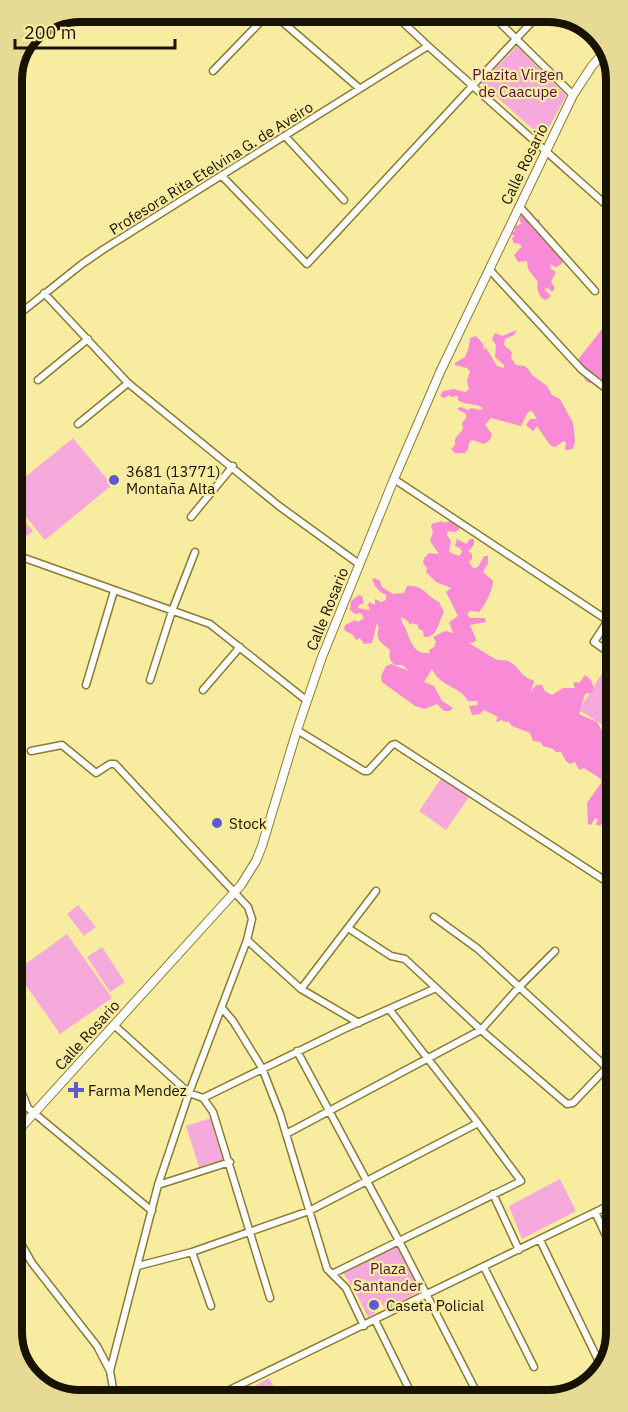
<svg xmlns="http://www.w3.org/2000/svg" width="628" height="1412" font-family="'IBM Plex Sans',sans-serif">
  <rect width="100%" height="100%" fill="#f8eca1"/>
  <path fill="#f5aadb" d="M517,46L566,96L543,138L481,83Z
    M73,438L112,485L45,540L13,501V487Z
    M13,507L33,531L16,545L13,542Z
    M608,664L614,668V732L579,710Z
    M442,777L469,797L446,830L419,811Z
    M78,905L96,927L84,936L67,914Z
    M67,934L112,998L60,1034L16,971Z
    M102,947L125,982L110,992L87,957Z
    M211,1118L225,1159L199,1167L186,1126Z
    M560,1179L576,1211L522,1239L509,1206Z
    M398,1246L421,1291L385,1309L380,1300L371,1304L375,1313L368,1317L356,1293L367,1285L364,1279L352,1286L343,1273Z
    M269,1378L280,1398L257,1399L251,1388Z"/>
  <path fill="#f98ad5" d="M524,208L533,214L532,218L536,221L538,219L540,220L539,231H546L567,254C566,260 560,267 555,267L550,264L551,269L556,272L551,282L555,288L552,292L548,288L544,289L551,296L546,300C539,299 536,287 538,282L528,269L527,261L518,262L514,255L522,246L517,243L514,244L512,238L515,236L511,234L515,231V226L522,224L520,222V217L523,215L522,209Z
    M602,329L604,331L605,340L613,335V373L612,378L607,379L608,385L599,379L597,382L589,383L585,380L577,361Z
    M517,330L514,335L505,339L504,345L512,352L511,358L516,365L525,366L529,370L532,375L547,386L552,395L560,399L573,423L575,442L573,449L565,450L566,443L564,441L555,447L550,445L537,426L533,431L526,425L530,419H537L532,411L528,412L521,426L491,418L485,425L492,434L490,440L484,444L472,440L469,443L468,449L465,453H455L451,449L455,445V439L463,429L462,423L466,418V414L457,409L461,407L468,410L471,408L480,410L483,408C474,402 465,406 458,400V396L451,397L449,395L444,398L440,396L443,391L454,389L465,392L469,390L467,380L470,372L467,368L455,365V363L465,357L469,347L470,338L476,336L484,345L483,349L486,348L497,366L504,368V365L495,357L496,345L492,339L495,333L502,336Z
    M452,520L460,526L459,530L454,532L448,531L447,535L451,541L449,552L459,556L462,552L460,548L455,546L457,539L466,544L470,539H474V545L468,551L472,554V559L469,562L473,568L478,567L484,556H488V563L483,572L493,581C493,589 485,606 479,612L470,611L467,614L470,618H485L486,622L470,625L476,639L475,642L469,643L495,659C501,661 505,659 510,662C522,669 518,675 534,681L531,692L536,685H542L545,691L552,695L563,688H574L575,687L573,683L576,682L579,683L585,675L591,680L594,689L591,693L585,694L579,714L597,722L602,731L611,727L614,730V837L605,836L606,833H611L609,830L611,826L606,822L598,826L596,824L598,820L595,818L591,825L588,824L587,803L601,783V779L584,768L579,770L575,762L570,764L566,761L561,752H556L553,749L543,746L540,742L533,741L530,733L512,726L508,721L506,722L501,720L498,722L496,721L498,717L484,710L480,714L472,715L469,706L478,705L477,701H468C458,684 442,689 432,669L424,682L434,686L442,701L453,708L450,711H444L437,704L425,709L415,706L382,682L381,676L386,666L391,664L409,671L402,665H395C389,660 389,657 390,650C383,644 374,640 379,628L377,623L372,643L364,644L360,638L356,640L353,635L344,630L345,625L355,620L358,622L364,618L361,613L355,614L350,610L351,601L359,595L362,596L364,603L359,605L358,608L369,610L370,608L367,605L370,602L375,605V599L381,602L386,600V595C378,591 375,587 372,579L375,578L380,581L382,587L393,594L404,593L407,586C423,584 427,597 439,602L444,612C438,622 438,638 424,637L423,631L418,628V625L412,623L410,625L408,621L401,617C401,623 404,624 406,630C411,642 414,655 430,653L429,650L434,647L436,642L433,637L445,631L453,633L449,622L458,616L446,592L451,588L436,582L426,572L427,568L423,563L424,558L429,553L439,554L430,541L433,531L431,527L432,524L442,521L444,523Z"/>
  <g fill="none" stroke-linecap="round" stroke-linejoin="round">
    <defs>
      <path id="minor" d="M271,12L359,88
        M392,12L428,46L613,211
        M489,12L573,95
        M213,71L270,12
        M285,136L344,200
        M222,176L307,264L541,12
        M519,206L595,291
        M489,269L582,370L613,394
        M44,293L128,383L279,506L359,564
        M13,319L82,264L104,249L428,46
        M38,380L88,339
        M78,424L128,383
        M394,479L607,620
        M191,517L233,466
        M13,554L210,624L306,700
        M614,611L594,642L614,656
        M150,680L172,611L195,552
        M86,685L114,591
        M203,690L240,647
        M297,730L364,771H368L392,745L395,744L615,887
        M31,751L62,745L96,773L110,764H115L248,907L252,919L247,940L189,1093L158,1185L110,1371
        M434,917L478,949L615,1075
        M348,928L391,956L405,959L481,1030L567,1104L573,1103L615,1059
        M247,940L301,989L359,1023
        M301,989L376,891
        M222,1008L233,1021L262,1068L280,1114L327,1269L346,1288L364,1326
        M114,1025L189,1093L203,1098L344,1029L436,988
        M297,1051L399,1241L479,1397
        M15,1076L28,1108L152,1211
        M203,1098L213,1112L270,1298
        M286,1134L481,1030L519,987L555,951
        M158,1185L230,1162
        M493,1194L519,1250
        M595,1212L616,1257
        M15,1233L32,1263L97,1346L110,1371L115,1400
        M540,1240L603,1370
        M192,1252L211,1306
        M138,1266L192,1252L309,1211L478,1123
        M484,1267L534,1367
        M332,1274L521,1181L478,1123L389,1009
        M375,1320L413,1397
        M211,1399L616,1202"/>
      <path id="major" d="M15,1134L241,885L256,861L262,846L297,730L322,657L394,479L441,370L573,95L592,66L606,50"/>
    </defs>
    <use href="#minor" stroke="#887c32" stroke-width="9"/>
    <use href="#major" stroke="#887c32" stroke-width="10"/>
    <use href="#minor" stroke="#fff" stroke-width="6"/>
    <use href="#major" stroke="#fff" stroke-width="8"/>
  </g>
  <g fill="#5f5ad2" stroke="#f8eca1" stroke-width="2">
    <circle cx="114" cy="480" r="6"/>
    <circle cx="217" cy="823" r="6"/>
    <path d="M73 1081h6v6h6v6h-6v6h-6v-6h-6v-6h6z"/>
    <circle cx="374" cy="1305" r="6"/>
  </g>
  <g text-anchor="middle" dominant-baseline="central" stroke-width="4.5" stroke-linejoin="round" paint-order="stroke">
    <g font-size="15" fill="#510d40" stroke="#f8eca1">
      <text x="518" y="74">Plazita Virgen<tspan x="518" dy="17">de Caacupe</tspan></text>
      <text x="388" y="1268">Plaza<tspan x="388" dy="17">Santander</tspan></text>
    </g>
    <g font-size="15" fill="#181300" stroke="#f8eca1">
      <text transform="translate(524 164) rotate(-64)">Calle Rosario</text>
      <text transform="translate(211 168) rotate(-32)">Profesora Rita Etelvina G. de Aveiro</text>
      <text transform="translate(327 609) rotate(-68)">Calle Rosario</text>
      <text transform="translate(87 1035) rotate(-48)">Calle Rosario</text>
    </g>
    <g font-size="15" fill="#181300" stroke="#f8eca1" text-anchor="start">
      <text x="126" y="471">3681 (13771)<tspan x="126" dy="17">Montaña Alta</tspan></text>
      <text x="229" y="823">Stock</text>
      <text x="88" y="1090">Farma Mendez</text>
      <text x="386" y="1305">Caseta Policial</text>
    </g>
  </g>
  <path d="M0 0H628V1412H0ZM80 22H548A58 58 0 0 1 606 80V1332A58 58 0 0 1 548 1390H80A58 58 0 0 1 22 1332V80A58 58 0 0 1 80 22Z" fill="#e6db94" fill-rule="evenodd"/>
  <path fill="none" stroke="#181300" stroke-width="8" d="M80 22H548A58 58 0 0 1 606 80V1332A58 58 0 0 1 548 1390H80A58 58 0 0 1 22 1332V80A58 58 0 0 1 80 22Z"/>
  <path d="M15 39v9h160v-9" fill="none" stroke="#181300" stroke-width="3"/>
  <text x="24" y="39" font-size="18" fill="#181300" stroke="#f8eca1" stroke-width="4.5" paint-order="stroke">200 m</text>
</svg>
